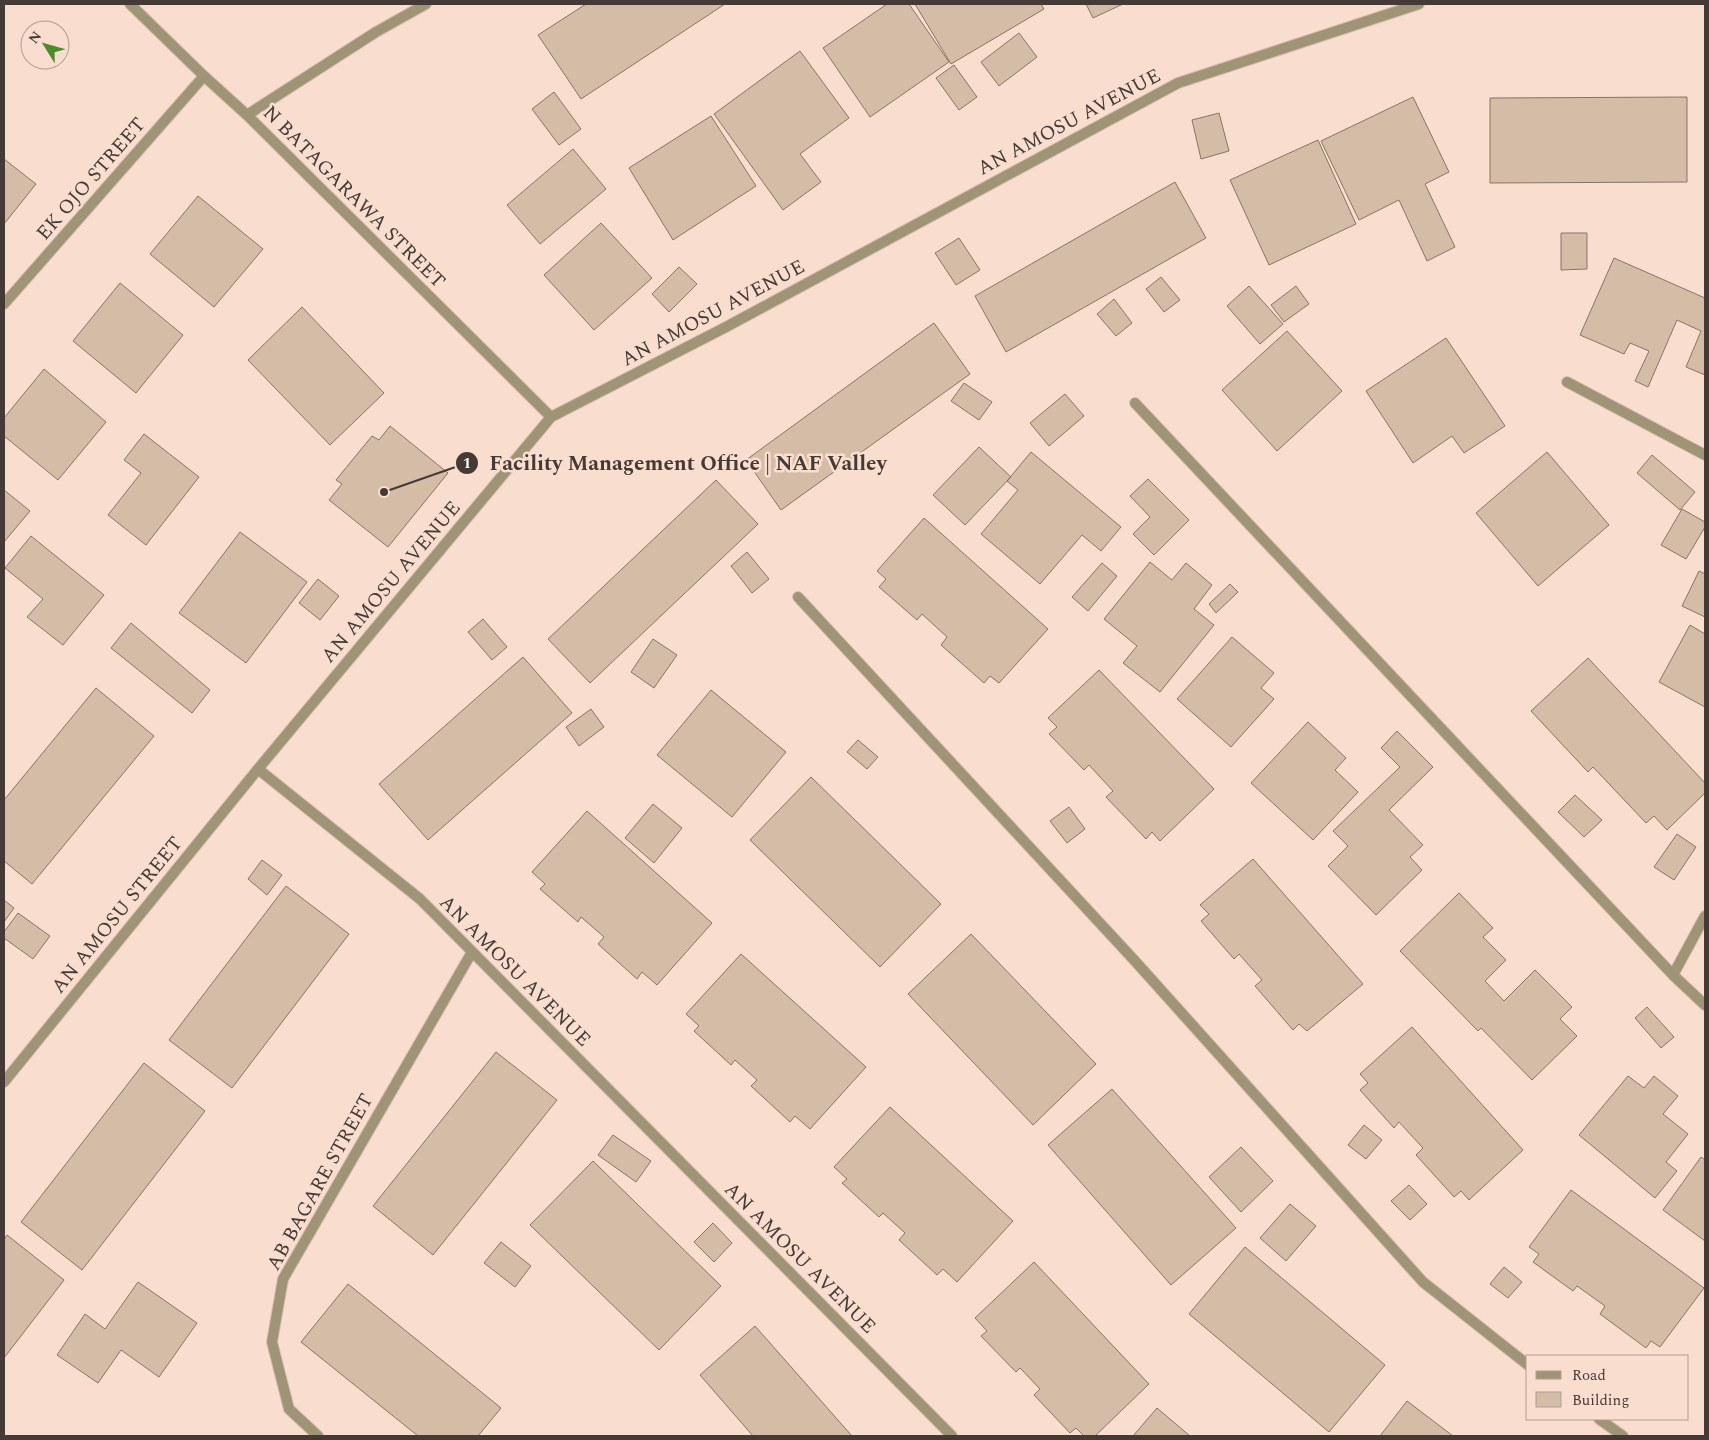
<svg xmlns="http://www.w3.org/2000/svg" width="1709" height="1440" font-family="Spectral,serif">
  <rect width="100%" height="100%" fill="#f9decf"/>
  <path fill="#d4bca6" stroke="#887563" d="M586,4H725L581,99L538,35Z
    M887,4H909L949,62L870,117L823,48Z
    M915,4H1041L1044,9L951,64Z
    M1086,4H1123L1093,18Z
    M1019,33L1037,57L999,86L981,62Z
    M800,51L849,118L800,154L821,182L783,210L714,114Z
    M954,65L977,97L959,110L936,78Z
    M554,92L581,129L559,145L532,109Z
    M1413,97L1449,172L1425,184L1455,247L1427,261L1399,200L1359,220L1321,141Z
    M1687,97V182L1490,183V98Z
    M1219,113L1229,151L1201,159L1192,120Z
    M711,116L756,186L673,240L629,168Z
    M1318,140L1356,224L1269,265L1230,180Z
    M573,149L606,189L540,244L507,205Z
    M4,159L36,184L4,224Z
    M1175,182L1206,238L1006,352L975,296Z
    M198,196L263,249L214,307L150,254Z
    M601,223L652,278L594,330L544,275Z
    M1561,233H1587V269L1561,270Z
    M959,238L980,270L956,285L935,253Z
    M1614,258L1705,298V375L1686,367L1701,331L1677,320L1648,387L1635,381L1649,351L1630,343L1624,354L1580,335Z
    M679,267L697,284L669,312L652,294Z
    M1161,277L1180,300L1164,312L1146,289Z
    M120,283L183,335L136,393L73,341Z
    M1249,286L1283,324L1260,344L1227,306Z
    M1296,286L1309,304L1284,322L1271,305Z
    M1114,299L1132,323L1116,336L1097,314Z
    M302,307L384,393L330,445L248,360Z
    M934,323L970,374L781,510L746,460Z
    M1287,331L1342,391L1277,451L1222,390Z
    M1446,338L1505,426L1464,453L1452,436L1413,463L1366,391Z
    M44,369L106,422L58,480L4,436V418Z
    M964,383L992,402L979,420L951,401Z
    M1065,394L1084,416L1049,446L1030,423Z
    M390,426L448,473L388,547L329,500L342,484L336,480L372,436L379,440Z
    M144,434L199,477L146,545L108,515L141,473L124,460Z
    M979,447L1011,477L965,525L933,495Z
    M1031,452L1121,527L1101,551L1082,535L1040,584L981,534L1018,490L1007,481Z
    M1547,452L1609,525L1538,586L1476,513Z
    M1652,455L1695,492L1680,510L1637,473Z
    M1148,479L1189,520L1154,555L1133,534L1150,517L1130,496Z
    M716,480L758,524L590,683L548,639Z
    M4,490L30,511L4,542Z
    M1682,509L1705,522V527L1686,559L1661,545Z
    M924,518L1048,629L999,683L990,676L984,683L941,645L947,637L922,614L917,620L879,587L886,579L877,571Z
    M240,532L307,582L246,663L179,613Z
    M31,536L104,595L63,645L27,617L43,599L5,568Z
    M747,552L769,579L752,593L731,566Z
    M1150,562L1172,580L1186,563L1212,585L1194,609L1214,625L1160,692L1123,663L1137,646L1104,619Z
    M1102,563L1117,576L1088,611L1072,597Z
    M1699,571L1705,574V617L1682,606Z
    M318,579L339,596L320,620L299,603Z
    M1230,584L1238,592L1216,613L1209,604Z
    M483,619L507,647L492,660L468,632Z
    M131,623L210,690L192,713L111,648Z
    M1690,625L1705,634V707L1659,682Z
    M1232,637L1274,673L1261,688L1274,699L1231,747L1177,699Z
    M653,639L677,655L654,688L631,672Z
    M523,657L572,713L428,840L379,784Z
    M1588,658L1705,783V793L1667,830L1654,816L1646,823L1593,767L1588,772L1531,711Z
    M1099,670L1214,789L1160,841L1152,832L1146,839L1106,797L1113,791L1089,765L1084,770L1049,734L1057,727L1048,718Z
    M96,688L154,736L32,884L4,861V800Z
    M711,690L786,752L732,817L657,755Z
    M591,709L604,727L579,746L566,727Z
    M1308,722L1346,758L1335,770L1358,792L1313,840L1251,783Z
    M1397,731L1433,767L1389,810L1423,845L1410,857L1422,870L1376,915L1328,866L1348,846L1333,831L1400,767L1381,748Z
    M858,740L878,757L867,769L847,752Z
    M811,777L941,904L880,967L750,840Z
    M1575,795L1602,820L1584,837L1558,812Z
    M653,804L682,828L654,863L625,838Z
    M1069,807L1085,829L1067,843L1050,821Z
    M587,811L712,923L657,985L642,972L637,979L598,944L604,937L581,917L578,922L540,889L545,884L532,872Z
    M1677,834L1696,847L1674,880L1654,867Z
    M1253,859L1363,984L1307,1031L1299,1024L1293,1030L1255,986L1262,980L1239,954L1234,959L1201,921L1209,914L1200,905Z
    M262,860L282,875L267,895L248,879Z
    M286,886L349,934L232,1088L169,1040Z
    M1459,893L1493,928L1483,937L1506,960L1485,981L1504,1001L1535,970L1572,1007L1560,1019L1577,1036L1532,1080L1481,1028L1478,1031L1400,951Z
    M4,900L14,908L4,922Z
    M18,913L50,936L33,959L4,938V932Z
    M971,934L1096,1064L1033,1125L908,994Z
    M741,954L866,1067L810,1129L795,1116L790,1122L751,1086L757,1080L735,1060L731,1065L694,1031L699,1026L686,1014Z
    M1647,1007L1674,1037L1661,1048L1635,1018Z
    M1412,1027L1523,1150L1469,1200L1461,1191L1454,1197L1416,1155L1423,1148L1399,1122L1394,1128L1360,1090L1368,1083L1360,1074Z
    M496,1052L557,1100L433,1255L373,1206Z
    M144,1063L205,1111L82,1270L21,1222Z
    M1628,1076L1644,1088L1654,1076L1678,1096L1663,1114L1688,1134L1666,1162L1677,1171L1655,1198L1579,1135Z
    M1112,1089L1236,1228L1171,1285L1048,1145Z
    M890,1107L1013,1221L957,1282L943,1269L937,1275L899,1240L905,1233L883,1213L879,1217L842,1183L847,1179L834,1167Z
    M1364,1125L1382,1140L1366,1159L1348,1145Z
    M613,1135L651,1161L636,1182L598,1155Z
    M1241,1147L1273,1181L1241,1212L1209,1177Z
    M1701,1157L1705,1160V1241L1663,1210Z
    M593,1161L721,1286L659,1350L530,1225Z
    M1409,1185L1427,1204L1410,1220L1391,1201Z
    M1571,1190L1704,1288L1660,1347L1651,1341L1646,1348L1600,1314L1605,1306L1577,1286L1573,1291L1533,1262L1539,1254L1529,1247Z
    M1290,1204L1316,1226L1286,1261L1260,1238Z
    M713,1223L732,1243L714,1262L694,1242Z
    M7,1235L64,1280L4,1358V1240Z
    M501,1242L531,1266L515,1287L484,1263Z
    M1245,1247L1385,1365L1329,1432L1189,1314Z
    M1034,1262L1149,1384L1095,1436H1084L1076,1428L1070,1433L1034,1395L1040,1389L1020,1368L1016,1372L981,1336L987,1331L975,1318Z
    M1504,1267L1522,1282L1508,1298L1490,1284Z
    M138,1282L197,1323L159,1377L121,1350L98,1383L57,1355L85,1314L105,1329Z
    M348,1284L501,1408L478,1436H418L301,1342Z
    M755,1326L852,1436H753L700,1375Z
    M1407,1401L1453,1436H1380Z
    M1157,1408L1190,1436H1133Z"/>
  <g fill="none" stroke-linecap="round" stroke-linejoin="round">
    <defs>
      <path id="minor" d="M130,4L204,76L247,115L551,417
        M247,115L376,32L426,4
        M4,304L204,76
        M1567,382L1705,455
        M1135,403L1673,975L1705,1005
        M798,597L1135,961L1423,1282L1528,1365
        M1673,975L1705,916
        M4,1082L258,769
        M1599,1419L1623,1436
        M318,1436L289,1409L272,1342L283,1279L472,952
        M952,1436L420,899L258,769L551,417L726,327L1178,83L1419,4"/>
    </defs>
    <use href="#minor" stroke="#d5bdb0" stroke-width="12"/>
    <use href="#minor" stroke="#9f9475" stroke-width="10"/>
  </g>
  <g text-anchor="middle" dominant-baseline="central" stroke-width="5" stroke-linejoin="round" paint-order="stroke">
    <g font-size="20" fill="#453a35" stroke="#f9decf">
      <text transform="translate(1069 122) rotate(-28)">AN AMOSU AVENUE</text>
      <text transform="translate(91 179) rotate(-49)">EK OJO STREET</text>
      <text transform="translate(354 197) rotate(45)">N BATAGARAWA STREET</text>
      <text transform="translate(713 313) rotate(-28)">AN AMOSU AVENUE</text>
      <text transform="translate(391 582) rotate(-50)">AN AMOSU AVENUE</text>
      <text transform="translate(117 915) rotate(-51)">AN AMOSU STREET</text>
      <text transform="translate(515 971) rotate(45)">AN AMOSU AVENUE</text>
      <text transform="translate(320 1182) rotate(-61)">AB BAGARE STREET</text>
      <text transform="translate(800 1258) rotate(45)">AN AMOSU AVENUE</text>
    </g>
  </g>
  <path fill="none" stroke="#453a35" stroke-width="2" d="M384 492L467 463"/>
  <g fill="#453a35" stroke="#f9decf" stroke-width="2">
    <circle cx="384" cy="492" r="5"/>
    <circle cx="467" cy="463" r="12"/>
  </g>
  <g font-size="15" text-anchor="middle" font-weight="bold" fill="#fff">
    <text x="467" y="468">1</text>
  </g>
  <g font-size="21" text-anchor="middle" font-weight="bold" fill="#453a35" stroke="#f9decf" stroke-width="5" stroke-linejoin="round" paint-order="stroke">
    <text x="688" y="470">Facility Management Office | NAF Valley</text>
  </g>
  <rect width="1709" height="1440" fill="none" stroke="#453a35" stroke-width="10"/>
  <rect x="1526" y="1355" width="162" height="65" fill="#f9decf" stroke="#b19c91"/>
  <rect x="1536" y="1371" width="25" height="8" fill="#9f9475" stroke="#b19c91"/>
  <text x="1572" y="1380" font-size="15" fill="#453a35">Road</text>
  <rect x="1536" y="1392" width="25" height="15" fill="#d4bca6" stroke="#b19c91"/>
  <text x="1572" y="1405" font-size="15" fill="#453a35">Building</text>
  <g transform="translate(45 45) rotate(307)"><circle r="24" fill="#f9decf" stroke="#b19c91"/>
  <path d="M0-4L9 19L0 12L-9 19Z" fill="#4d8b2b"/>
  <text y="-8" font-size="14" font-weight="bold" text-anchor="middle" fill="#453a35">N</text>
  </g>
</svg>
